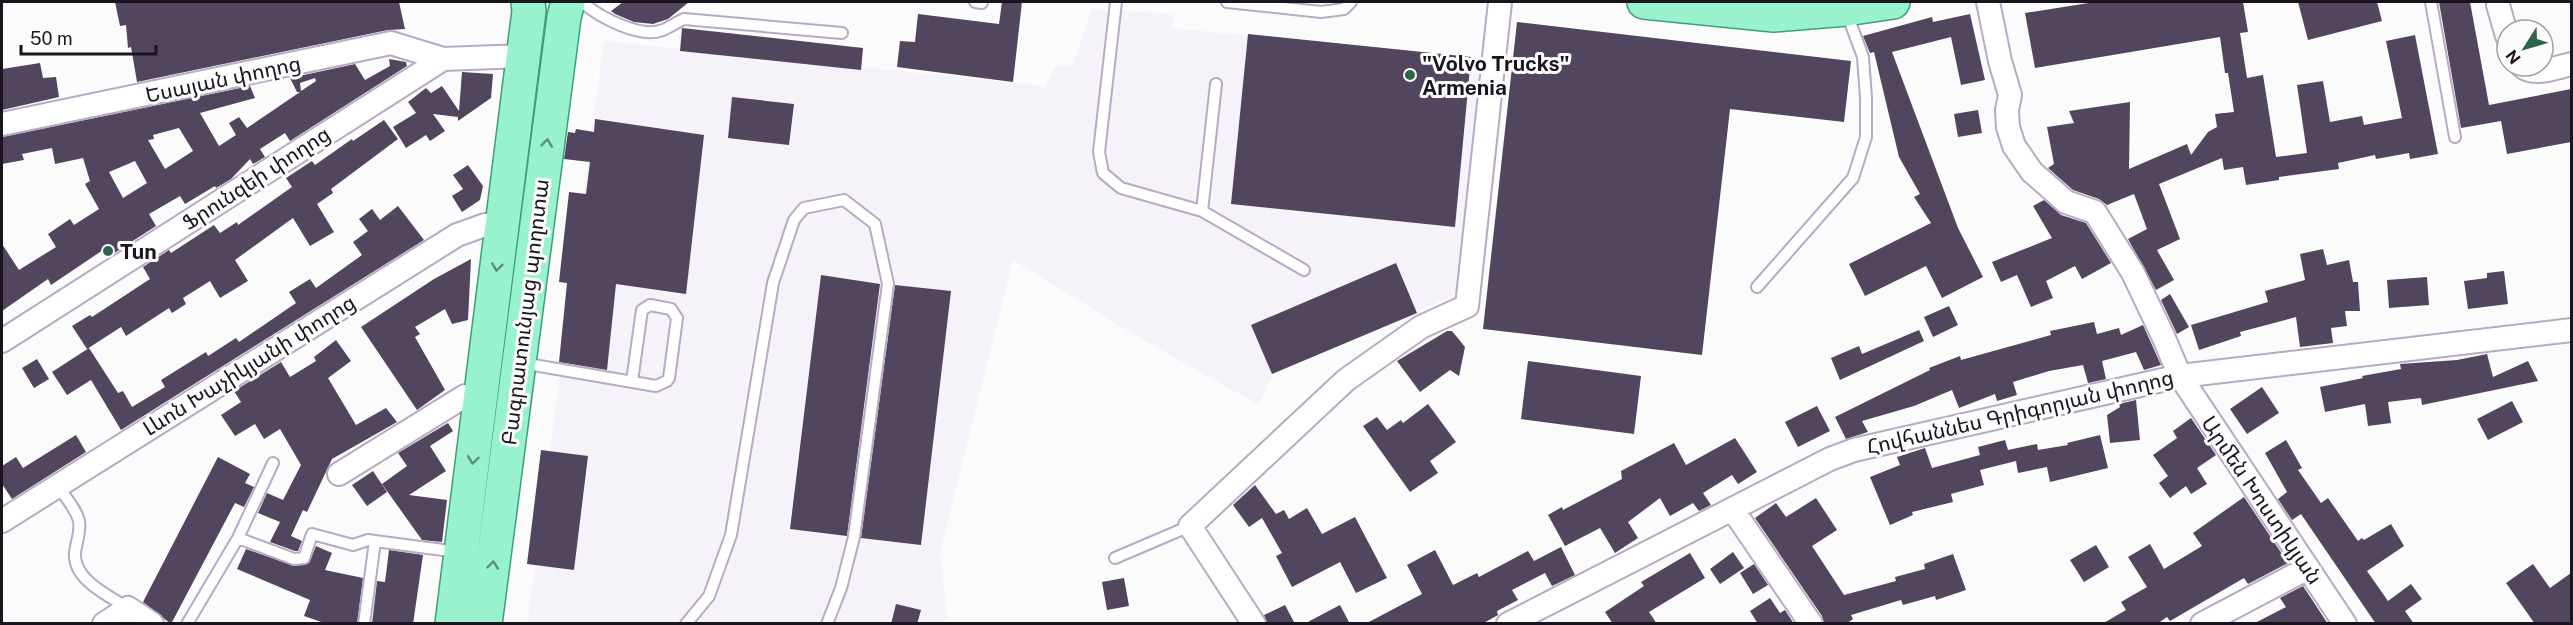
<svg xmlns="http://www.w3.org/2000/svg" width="2573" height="625" font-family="'Public Sans','Noto Sans Armenian',sans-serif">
  <rect width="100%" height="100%" fill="#fbfbfb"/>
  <path fill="#f6f2fa" d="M1092,9L1174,14L1171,28L1484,59L1456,294L1273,374L1259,405L1140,338L1013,260L940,553L948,623L527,624L604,41L1045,86L1056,66H1072Z"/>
  <path fill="#52455e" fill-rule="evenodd" d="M115,2H399L405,29L388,30L137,82L131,47L128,48L126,25L120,26Z
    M623,2H689L668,19L653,24L634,22L615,14L611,11Z
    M1002,2H1022L1013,82L897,67L900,41L915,42L918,14L999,24Z
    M2095,2H2243L2248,32L2240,33L2247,78L2263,75L2276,157L2307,153L2297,85L2323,81L2330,122L2362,116L2364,125L2402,118L2386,41L2415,35L2438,154L2410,159L2409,153L2376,159L2375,155L2338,163L2339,169L2279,177V180L2246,185L2243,167L2224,170L2222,158L2159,184L2180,239L2157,250L2174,280L2156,290L2128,239L2147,229L2134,194L2107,205L2099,199L2073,190L2048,168L2054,164L2047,127L2074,123L2069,111L2130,102L2129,169L2187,144L2191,155L2208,132L2217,127L2215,114L2234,112L2228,73H2225L2220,37L2035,68L2025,13Z
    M2298,2H2377L2382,21L2308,40Z
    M2439,2H2470L2489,105L2571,89V142L2507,154L2501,121L2461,128Z
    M1970,14L1985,80L1961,85L1951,37L1892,52L1958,228L1983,277L1942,298L1926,266L1865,296L1849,264L1931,223L1914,197L1920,194L1899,157L1874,52L1870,53L1863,36L1932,17L1933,22Z
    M1517,22L1851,61L1844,122L1730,109L1702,355L1483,329Z
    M682,28L863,48L861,70L680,51Z
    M1248,34L1471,57L1455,227L1231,204Z
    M389,59L406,62L407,66L290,141L285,133L260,149L265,157L253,164L250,159L231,179L216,188L215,186L185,204L180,196L149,214L156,226L108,257L103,250L51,285L48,279L2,311V244L19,270L56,247L48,234L70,219L74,225L99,209L85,184L90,181L83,158L55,164L52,148L22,154L24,160L2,164V137L250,86L255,98L200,113L219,146L236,135L229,123L239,117L247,128L300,92H297L290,78L355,64L365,80L390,66ZM315,78L316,81L301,91L300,83ZM179,128L193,151L165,169L148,140L154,139L153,135ZM135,161L147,183L123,198L109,172Z
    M40,63L43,78L56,77L59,97L2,110V69Z
    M462,72L493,74L491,98L458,121V117L433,114L445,131L430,141L426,135L406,148L393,127L416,113L408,102L426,88L431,93L442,86L459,111Z
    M732,97L794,104L789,145L728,138Z
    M1978,110L1982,133L1958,137L1954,114Z
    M595,119L704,135L686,294L616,284L607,370L559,362L567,283L559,282L569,192L586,194L590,162L564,159L568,132L575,133L576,129L594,132Z
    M384,120L398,139L331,189L333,193L317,204L334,232L310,246L293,218L235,260L248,281L220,298L210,281L183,298L186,304L172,313L169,308L126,336L121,327L87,349L72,326L90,315L92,317L150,279L143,267L169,250L171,253L214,225L220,233L237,222L238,225L292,187L286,178L312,161L315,165L352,139L353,141Z
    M468,165L483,186L480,200L462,212L452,196L463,189L453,175Z
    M2044,200L2061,215L2086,223L2111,263L2082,279L2075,266L2046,281L2053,298L2031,307L2017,275L2001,282L1992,262L2052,238L2033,206Z
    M398,206L424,240L121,430L91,380L67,395L52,372L89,348L118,393L123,391L132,407L165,387L161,380L206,352L208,356L236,338L239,342L296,303L289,292L310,279L316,288L362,255L353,242L368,231L359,219L372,209L380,220Z
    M2323,249L2327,265L2349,260L2353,282H2358L2360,311H2345L2347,326L2331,328L2333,343L2300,347L2296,317L2240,332L2241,336L2199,350L2191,325L2268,302L2265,291L2305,280L2300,254Z
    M471,259L468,320L452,324L445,309L415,327L420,334L415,337L445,390L417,410L361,327L434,279Z
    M1396,263L1417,313L1272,374L1251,325Z
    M2504,271L2508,304L2468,309L2464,281L2487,278V273Z
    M821,275L880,284L847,536L790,529Z
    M2427,277L2429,305L2389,308L2387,280Z
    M895,285L951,291L921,545L861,538Z
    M2170,294L2189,327L2177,334L2161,300Z
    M1949,306L1958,325L1933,337L1924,317Z
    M2094,322L2097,334L2119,328L2121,335L2143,325L2161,365L2144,370L2136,352L2102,361L2106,379L2088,383L2083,365L2049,371L2013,382L2017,395L1997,401L1995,394L1959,408L1952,390L1914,406L1862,421L1868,432L1846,439L1835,417L1930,370L1929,368L1960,356L1961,360L2051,335L2050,331Z
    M1919,330L1924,341L1840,380L1831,358L1859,346L1862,354Z
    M1447,331H1452L1465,347L1459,376L1450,370L1420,392L1397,361Z
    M336,340L351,361L328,378L356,425L386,408L397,422L332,459L307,512L303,510L291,536L302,541L298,551H295L270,542L280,522L258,513L267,493L283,500L301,465L280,429L264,439L255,424L235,436L221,415L241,402L234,391L281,362L290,377L316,361L314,357Z
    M2487,354L2493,377L2528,361L2538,381L2422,405L2421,398L2388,402L2391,423L2368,426L2365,404L2325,412L2320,387L2363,378L2362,376L2401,369L2400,364L2457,360Z
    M37,359L49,379L34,388L22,368Z
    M1528,361L1641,376L1634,434L1521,419Z
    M2262,387L2279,413L2247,434L2230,409Z
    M2136,400L2140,440L2110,443L2107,415L2120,407L2119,404Z
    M2512,401L2523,422L2488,440L2477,419Z
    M1428,404L1456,442L1430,461L1438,473L1410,492L1363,426L1377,417L1387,430L1401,420L1403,423Z
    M1817,406L1830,431L1798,447L1785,422Z
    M2191,418L2216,455L2197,468L2207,484L2191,494L2186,486L2170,498L2159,483L2168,476L2153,455L2177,438L2173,431Z
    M448,423L453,431L430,446L446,471L409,495L447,500L442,542L422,540L382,484L407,466L398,453Z
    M76,435L86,452L12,499L2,484V466L16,457L23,468Z
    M2100,435L2108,468L2050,482L2047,467L2018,473L2016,461L1980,470L1984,485L1951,494L1953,502L1912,512L1913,515L1890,525L1870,477L1900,465L1897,457L1925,448L1932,468L1980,455L1978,447L2005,440L2008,450L2037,444L2038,450L2068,445L2067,443Z
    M1735,438L1757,472L1738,484L1732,475L1703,493L1711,505L1699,511L1693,503L1670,516L1660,498L1628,522L1638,538L1615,553L1600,528L1565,546L1548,515L1562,507L1563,510L1622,479L1621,471L1674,443L1686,465Z
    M2286,440L2302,468L2298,470L2321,503L2328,498L2358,541L2362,538L2364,540L2391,524L2404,546L2367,571L2388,601L2411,584L2422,599L2405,611L2414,624H2376L2301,514L2292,520L2278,499L2287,492L2265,453Z
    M541,450L588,456L574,570L527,564Z
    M218,457L250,474L245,483L254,487L244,507L235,503L171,624L143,602Z
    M373,471L387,492L367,506L352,485Z
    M1255,485L1276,514L1284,510L1289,519L1307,508L1322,534L1355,517L1387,578L1356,593L1340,562L1292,587L1276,556L1282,553L1262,518L1249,527L1233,505Z
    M2244,497L2288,563L2248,584L2244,578L2170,621L2167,617L2157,624H2102L2126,610L2121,602L2147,587L2128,557L2150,544L2164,569L2202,546L2193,533Z
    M1816,498L1837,530L1812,546L1844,595L1896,581L1895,577L1925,569L1924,564L1953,554L1966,590L1936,600L1935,596L1903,605L1901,600L1851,615L1853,619L1846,624H1824L1822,616L1755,518L1776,503L1786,517Z
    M2096,545L2109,567L2084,582L2070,560Z
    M316,546L332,553L325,570L363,578L357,624H327L304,616L310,600L237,569L246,549L295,566L309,563Z
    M1561,547L1575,575L1552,586L1545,573L1512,590L1518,600L1497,611L1498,615L1482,624H1365L1422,594L1407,565L1435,550L1453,585L1477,573L1479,577L1528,551L1534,561Z
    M389,550L423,555L413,624H372L377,581L385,582Z
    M1733,552L1744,568L1720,584L1710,569Z
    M1690,553L1705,578L1649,612L1657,624H1613L1605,612L1644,586L1641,582Z
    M1754,564L1768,585L1753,594L1740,573Z
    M2533,564L2550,588L2571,573V624H2535L2506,583Z
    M1124,578L1129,606L1107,610L1102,582Z
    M2303,586L2328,624H2253L2286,607L2280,598Z
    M1770,598L1780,613L1785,610L1794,624H1758L1750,611Z
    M896,604L921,610L917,624H891Z
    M1285,605L1295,624H1267L1264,615Z
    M1340,605L1350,624H1304Z"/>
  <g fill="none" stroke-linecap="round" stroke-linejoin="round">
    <defs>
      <path id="lane" d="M582,2C599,17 640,39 663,30C670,27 677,22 684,19L842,33
        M975,2L982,3
        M1116,2L1099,152L1103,173L1121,188L1202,211L1304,270
        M1227,2L1321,12L1344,9L1351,2
        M2431,2L2455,137
        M1202,211L1216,84
        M1757,287L1853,178L1866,137V98L1863,57L1846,11
        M522,363L656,386L667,381L669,378L677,318L671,309L650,305L642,310L632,381
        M57,485C64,496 76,508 79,521C81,531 76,543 75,553C73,580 109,596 128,608
        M238,538L294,559L304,558L312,534L353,545L368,540L375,541L458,552
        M1115,558L1190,526
        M187,624L238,538L273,463
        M364,624L375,541
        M686,624L709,596L731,535L773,283L794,220L804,208L844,200L875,224L888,284L854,537L841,588L827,624"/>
      <path id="street" d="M1988,2L2000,61L2010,95L2007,110L2008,127L2014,146L2032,172L2056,193L2066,202L2095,212L2133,273L2163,336L2180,376L2345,624
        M2498,5L2507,36
        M2522,66C2535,77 2556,67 2572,64
        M2,124L391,43L443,59
        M2,341L443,59L524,56
        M339,474L465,396L480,399
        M1733,510L1811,624
        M2,521L457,235L485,225H502
        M104,624L128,608L152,624
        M1254,624L1190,526L1346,380L1421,327L1467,306L1500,2
        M1508,624L1830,459L1854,450L2180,376L2572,330
        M2202,624L2308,568"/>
      <path id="primary" d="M1644,2L1774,15L1846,9L1893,2
        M452,624L529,11L528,2
        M485,624L564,17L568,2"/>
    </defs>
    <use href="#lane" stroke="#b8a9c5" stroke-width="14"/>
    <use href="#street" stroke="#b8a9c5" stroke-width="26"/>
    <use href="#primary" stroke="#3e9e7b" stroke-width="36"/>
    <use href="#lane" stroke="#fff" stroke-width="10"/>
    <use href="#street" stroke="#fff" stroke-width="22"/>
    <use href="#primary" stroke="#97f2cd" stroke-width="33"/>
  </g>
  <defs><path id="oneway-chevron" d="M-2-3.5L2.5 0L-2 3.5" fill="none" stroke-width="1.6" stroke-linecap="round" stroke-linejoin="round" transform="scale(1.5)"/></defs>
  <g stroke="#5f8e7f">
    <use href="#oneway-chevron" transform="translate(547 143) rotate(-83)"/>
    <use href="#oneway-chevron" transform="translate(497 267) rotate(97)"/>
    <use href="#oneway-chevron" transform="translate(473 460) rotate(97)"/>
    <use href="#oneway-chevron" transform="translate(493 565) rotate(-83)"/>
  </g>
  <g fill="#2d654c" stroke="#fbfbfb" stroke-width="2">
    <circle cx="1410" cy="75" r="6"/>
    <circle cx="108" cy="251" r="6"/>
  </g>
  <g text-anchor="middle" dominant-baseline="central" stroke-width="6" stroke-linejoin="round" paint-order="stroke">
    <g font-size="21" font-weight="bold" fill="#1a141f" stroke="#fbfbfb" text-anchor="start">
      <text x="1422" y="63">"Volvo Trucks"<tspan x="1422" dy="24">Armenia</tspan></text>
      <text x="120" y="251">Tun</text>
    </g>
    <g font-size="21" fill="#1a141f" stroke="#fbfbfb">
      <text transform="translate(223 79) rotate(-12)">Եսայան փողոց</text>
      <text transform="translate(256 178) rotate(-33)">Ֆրունզեի փողոց</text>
      <text transform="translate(525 312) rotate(-83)">Բագրատունյաց պողոտա</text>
      <text transform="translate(249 365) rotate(-32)">Լևոն Խաչիկյանի փողոց</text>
      <text transform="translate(2020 412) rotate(-13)">Հովհաննես Գրիգորյան փողոց</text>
      <text transform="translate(2262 500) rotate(56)">Արմեն Խոստիկյան</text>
    </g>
  </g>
  <rect width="2573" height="625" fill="none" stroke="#1a141f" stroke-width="6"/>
  <g transform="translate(2525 48) rotate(233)"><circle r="28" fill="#fbfbfb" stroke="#a19fa3" stroke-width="1.5"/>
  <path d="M0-4.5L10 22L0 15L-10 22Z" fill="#2d654c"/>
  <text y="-9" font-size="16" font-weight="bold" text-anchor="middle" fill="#1a141f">N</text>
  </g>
  <path d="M21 45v9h135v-9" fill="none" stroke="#1a141f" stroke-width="3"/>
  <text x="30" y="45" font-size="18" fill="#1a141f" stroke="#fbfbfb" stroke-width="4.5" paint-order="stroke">50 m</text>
</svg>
